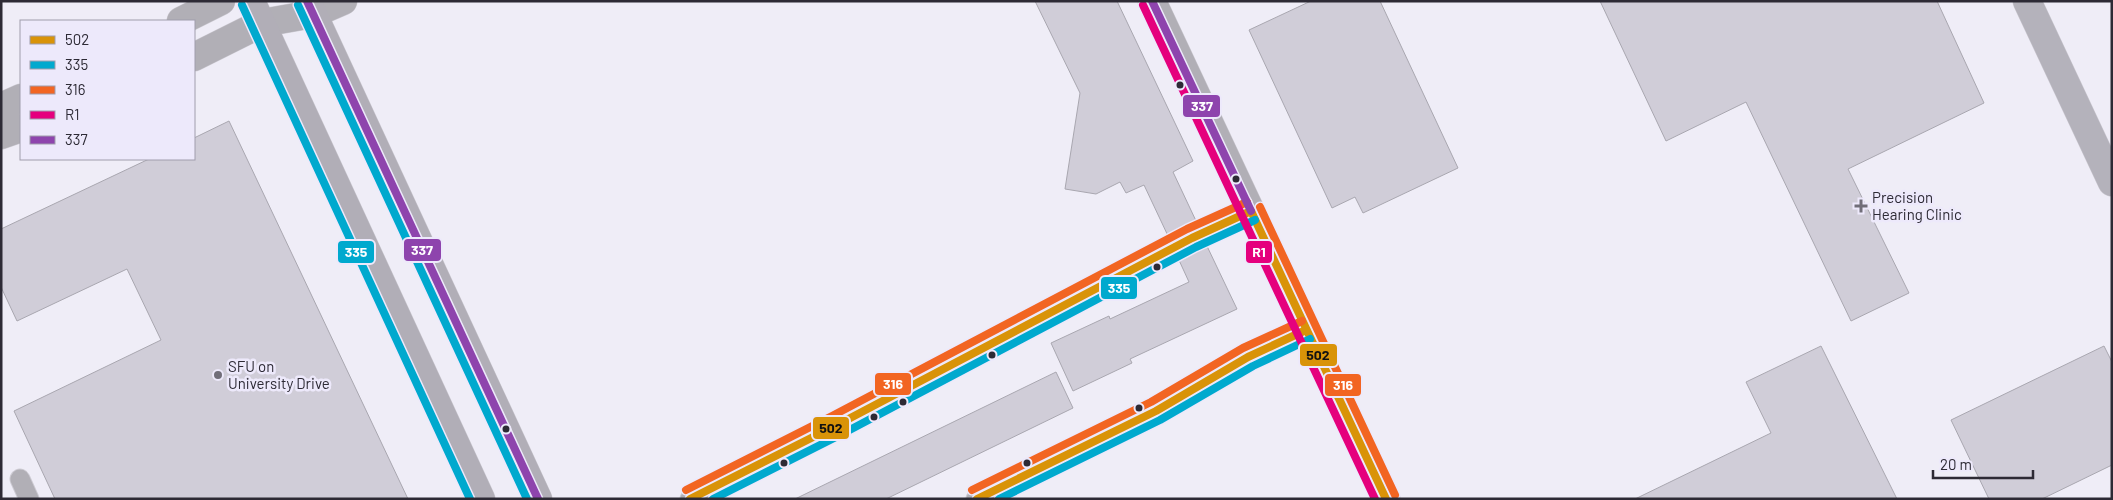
<svg xmlns="http://www.w3.org/2000/svg" width="2113" height="500" font-family="Barlow,sans-serif">
  <rect width="100%" height="100%" fill="#efedf7"/>
  <path fill="#d0cdd8" stroke="#a9a7b0" d="M1035,1H1117L1193,161L1173,172L1197,223L1169,238L1144,185L1126,193L1120,182L1096,194L1065,189L1080,93Z
    M1311,1H1380L1458,168L1363,213L1355,197L1332,208L1249,30Z
    M1600,1H1937L1984,103L1848,169L1909,293L1851,321L1746,102L1666,141Z
    M229,121L301,273L408,499H55L14,411L161,340L127,269L17,321L1,287V229L149,159H194V138Z
    M1206,244L1237,309L1130,359L1132,363L1073,391L1051,343L1109,316L1110,319L1189,282L1178,258Z
    M1821,346L1897,499H1635L1771,433L1746,382Z
    M2104,346L2112,362V465L2042,499H1989L1951,420Z
    M1056,372L1073,408L886,499H795Z"/>
  <g fill="none" stroke-linecap="round" stroke-linejoin="round">
    <defs>
      <path id="service" d="M20,479L29,499
        M690,499L837,425L1192,238L1251,211
        M976,499L1156,411L1248,357L1306,330"/>
      <path id="tertiary" d="M1152,1L1386,499
        M181,21L221,1
        M194,57L262,23L313,14L343,1
        M1,107L21,98
        M1,135L21,128"/>
      <path id="secondary" d="M251,1L481,499
        M307,1L538,499"/>
      <path id="primary" d="M2027,1L2112,182"/>
    </defs>
    <use href="#service" stroke="#cdcbd3" stroke-width="21"/>
    <use href="#tertiary" stroke="#cdcbd3" stroke-width="29"/>
    <use href="#secondary" stroke="#cdcbd3" stroke-width="29"/>
    <use href="#primary" stroke="#cdcbd3" stroke-width="29"/>
    <use href="#service" stroke="#b1afb6" stroke-width="19"/>
    <use href="#tertiary" stroke="#b1afb6" stroke-width="28"/>
    <use href="#secondary" stroke="#b1aeb7" stroke-width="28"/>
    <use href="#primary" stroke="#b4b2bb" stroke-width="28"/>
    <defs>
      <path id="bus-1" d="M1251,211L1386,499
        M690,499L837,425L1192,238L1251,211
        M977,499L1156,411L1248,357L1306,330"/>
      <path id="bus-2" d="M242,5L470,499
        M298,5L527,499
        M713,499L842,434L1196,247L1255,220
        M999,499L1160,420L1253,366L1310,339"/>
      <path id="bus-3" d="M1260,207L1395,495
        M686,490L832,416L1187,229L1247,202
        M972,490L1151,402L1243,348L1302,321"/>
      <path id="bus-4" d="M1143,5L1375,499"/>
      <path id="bus-5" d="M307,1L538,499
        M1152,1L1251,211"/>
    </defs>
    <use href="#bus-1" stroke="#ede9fb" stroke-width="11"/>
    <use href="#bus-2" stroke="#ede9fb" stroke-width="11"/>
    <use href="#bus-3" stroke="#ede9fb" stroke-width="11"/>
    <use href="#bus-4" stroke="#ede9fb" stroke-width="11"/>
    <use href="#bus-5" stroke="#ede9fb" stroke-width="11"/>
    <use href="#bus-1" stroke="#d99308" stroke-width="8"/>
    <use href="#bus-2" stroke="#00a9ce" stroke-width="8"/>
    <use href="#bus-3" stroke="#f26522" stroke-width="8"/>
    <use href="#bus-4" stroke="#e5007d" stroke-width="8"/>
    <use href="#bus-5" stroke="#8e44ad" stroke-width="8"/>
  </g>
  <g fill="#2d2a35" stroke="#ede9fb" stroke-width="2">
    <circle cx="1180" cy="85" r="4.5"/>
    <circle cx="1236" cy="179" r="4.5"/>
    <circle cx="1157" cy="267" r="4.5"/>
    <circle cx="992" cy="355" r="4.5"/>
    <circle cx="903" cy="402" r="4.5"/>
    <circle cx="1139" cy="408" r="4.5"/>
    <circle cx="874" cy="417" r="4.5"/>
    <circle cx="506" cy="429" r="4.5"/>
    <circle cx="784" cy="463" r="4.5"/>
    <circle cx="1027" cy="463" r="4.5"/>
  </g>
  <g fill="#716e79" stroke="#ede9fb" stroke-width="2">
    <path d="M1858.5 198.5h5v5h5v5h-5v5h-5v-5h-5v-5h5z"/>
    <circle cx="218" cy="375" r="5"/>
  </g>
  <g text-anchor="middle" dominant-baseline="central" stroke-width="5" stroke-linejoin="round" paint-order="stroke">
    <g font-size="15" fill="#2d2a35" stroke="#ede9fb" text-anchor="start">
      <text x="1872" y="197">Precision<tspan x="1872" dy="17">Hearing Clinic</tspan></text>
      <text x="228" y="366">SFU on<tspan x="228" dy="17">University Drive</tspan></text>
    </g>
  </g>
  <g stroke="#ede9fb" stroke-width="2">
    <rect x="1182" y="94" width="39" height="24" rx="5" fill="#8e44ad"/>
    <rect x="403" y="238" width="39" height="24" rx="5" fill="#8e44ad"/>
    <rect x="337" y="240" width="38" height="24" rx="5" fill="#00a9ce"/>
    <rect x="1245" y="240" width="28" height="24" rx="5" fill="#e5007d"/>
    <rect x="1100" y="276" width="38" height="24" rx="5" fill="#00a9ce"/>
    <rect x="1299" y="343" width="39" height="24" rx="5" fill="#d99308"/>
    <rect x="874" y="372" width="38" height="24" rx="5" fill="#f26522"/>
    <rect x="1324" y="373" width="38" height="24" rx="5" fill="#f26522"/>
    <rect x="812" y="416" width="38" height="24" rx="5" fill="#d99308"/>
  </g>
  <g font-size="14" text-anchor="middle" font-weight="bold" fill="#fff">
    <text x="1202" y="111">337</text>
    <text x="422" y="255">337</text>
    <text x="356" y="257">335</text>
    <text x="1259" y="257">R1</text>
    <text x="1119" y="293">335</text>
    <text x="893" y="389">316</text>
    <text x="1343" y="390">316</text>
  </g>
  <g font-size="14" text-anchor="middle" font-weight="bold" fill="#111">
    <text x="1318" y="360">502</text>
    <text x="831" y="433">502</text>
  </g>
  <rect width="2113" height="500" fill="none" stroke="#2d2a35" stroke-width="5"/>
  <rect x="20" y="20" width="175" height="140" fill="#ede9fb" stroke="#a09dac"/>
  <rect x="30" y="36" width="25" height="8" fill="#d99308" stroke="#a09dac"/>
  <text x="65" y="45" font-size="15" fill="#2d2a35">502</text>
  <rect x="30" y="61" width="25" height="8" fill="#00a9ce" stroke="#a09dac"/>
  <text x="65" y="70" font-size="15" fill="#2d2a35">335</text>
  <rect x="30" y="86" width="25" height="8" fill="#f26522" stroke="#a09dac"/>
  <text x="65" y="95" font-size="15" fill="#2d2a35">316</text>
  <rect x="30" y="111" width="25" height="8" fill="#e5007d" stroke="#a09dac"/>
  <text x="65" y="120" font-size="15" fill="#2d2a35">R1</text>
  <rect x="30" y="136" width="25" height="8" fill="#8e44ad" stroke="#a09dac"/>
  <text x="65" y="145" font-size="15" fill="#2d2a35">337</text>
  <path d="M1933 470v8h100v-8" fill="none" stroke="#2d2a35" stroke-width="2.5"/>
  <text x="1940" y="470" font-size="15" fill="#2d2a35" stroke="#ede9fb" stroke-width="4" paint-order="stroke">20 m</text>
</svg>
